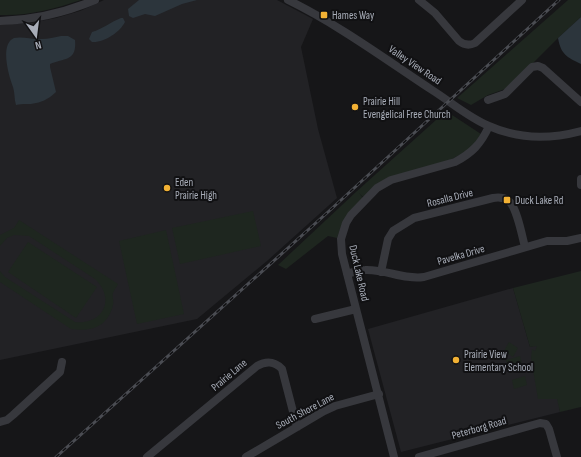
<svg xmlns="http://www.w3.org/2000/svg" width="581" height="457" font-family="'Sofia Sans Condensed',sans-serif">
  <rect width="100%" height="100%" fill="#161618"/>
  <path fill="#222225" d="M104,0H277L313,19L301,47L318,129L337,198L267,261L197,319L0,360V25L30,23L56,18L80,11Z
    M513,288L530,347L537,345L558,399L560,412L401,452L368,329Z"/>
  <path fill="#1e261f" d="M0,0H81C54,9 28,16 0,15Z
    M568,0H581V17L558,38L508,88L488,95L471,105L457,98Z
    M446,111L481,134L471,149L448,161L391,177L363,197L359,193L363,198L343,221L337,238L328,236L286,269L278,265L357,191Z
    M253,211L261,246L180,264L172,228Z
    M19,220L118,284C117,287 114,290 113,293C112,296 114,301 113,305C108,327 91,332 71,329L0,282V271L5,277L75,322C103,325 116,299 95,279L29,236L14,235L7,238L0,246V235L14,228Z
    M166,230L184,314L137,324L119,241Z
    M28,242L97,287L76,318L8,272Z
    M581,271V407L560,412L557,399H538L531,358L532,349L535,351L537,346L530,347L513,288Z
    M509,342L518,348L513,357L504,351Z
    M520,356L522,365L508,368L506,360Z
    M525,376L527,385L514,389L512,380Z"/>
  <path fill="#2c353c" d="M139,0H197L182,4L155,16L145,14L133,18L129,16L128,9Z
    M581,17V64C567,57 561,55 558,38Z
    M121,18H123L125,22C120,32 104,43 92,42L89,39L92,32C103,29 110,22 121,18Z
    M61,36H68L75,40C77,61 65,58 50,64V67L56,92C51,97 43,102 36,103C29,105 23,103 16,105C14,99 15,93 13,87C8,74 0,44 14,38C23,36 33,40 42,39C48,39 55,37 61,36Z"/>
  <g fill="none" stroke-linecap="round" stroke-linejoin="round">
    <path stroke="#37383d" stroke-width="8" d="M288,0C339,25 385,59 432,90C451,102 468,117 489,126C518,139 551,139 581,131
      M419,0L435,13L459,41C464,45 469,46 475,43L522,0
      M0,21C34,20 64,13 95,0
      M488,100L505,94L532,67L538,66L543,68L581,102
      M581,179V185
      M381,272L388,239L393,231L414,218L493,198C499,197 504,197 509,201C517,208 522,236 525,247
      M347,274C353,272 359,270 365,270C386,269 403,280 424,277L547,241H567L581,238
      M315,319L356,309
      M0,422L7,420L13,415L60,372L62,362
      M147,457L257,366C266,361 274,361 282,369L297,427
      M246,457L324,411L335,406L379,394
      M394,457L342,254L341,239L346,223L351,215L377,188L391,180L455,162C472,153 481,144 489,126
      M419,457L540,423L546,424L549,429L557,457"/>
    <defs>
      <path id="rail" d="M56,457L328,212L559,0"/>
    </defs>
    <use href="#rail" stroke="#4a4c52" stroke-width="3"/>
    <use href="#rail" stroke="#111113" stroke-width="1.5" stroke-dasharray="4.5" stroke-linecap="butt"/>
  </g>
  <g fill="#f2b134" stroke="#111113" stroke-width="1.5">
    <rect x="320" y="11" width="8" height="8" rx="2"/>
    <circle cx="355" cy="107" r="4"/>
    <circle cx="167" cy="188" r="4"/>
    <rect x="503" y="196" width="8" height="8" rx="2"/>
    <circle cx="456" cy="360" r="4"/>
  </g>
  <g text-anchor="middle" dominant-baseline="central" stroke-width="4" stroke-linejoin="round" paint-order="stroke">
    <g font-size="11" fill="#a8adb8" stroke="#111113" text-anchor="start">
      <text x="332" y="15">Hames Way</text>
      <text x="363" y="101">Prairie Hill<tspan x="363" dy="13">Evengelical Free Church</tspan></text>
      <text x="175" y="182">Eden<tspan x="175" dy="13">Prairie High</tspan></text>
      <text x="515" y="200">Duck Lake Rd</text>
      <text x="464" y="354">Prairie View<tspan x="464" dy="13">Elementary School</tspan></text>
    </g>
    <g font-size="11" fill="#a8adb8" stroke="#111113">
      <text transform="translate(415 65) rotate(34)">Valley View Road</text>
      <text transform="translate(450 198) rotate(-14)">Rosalla Drive</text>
      <text transform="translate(461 255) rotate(-16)">Pavelka Drive</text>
      <text transform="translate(359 273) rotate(77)">Duck Lake Road</text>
      <text transform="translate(229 375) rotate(-40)">Prairie Lane</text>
      <text transform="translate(305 411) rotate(-28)">South Shore Lane</text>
      <text transform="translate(479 428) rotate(-16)">Peterborg Road</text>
    </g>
  </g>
  <g transform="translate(36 36) rotate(166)" stroke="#111113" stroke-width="3" paint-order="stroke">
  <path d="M0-3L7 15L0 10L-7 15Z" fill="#a8adb8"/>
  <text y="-6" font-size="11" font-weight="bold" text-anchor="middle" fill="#a8adb8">N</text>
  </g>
</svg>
